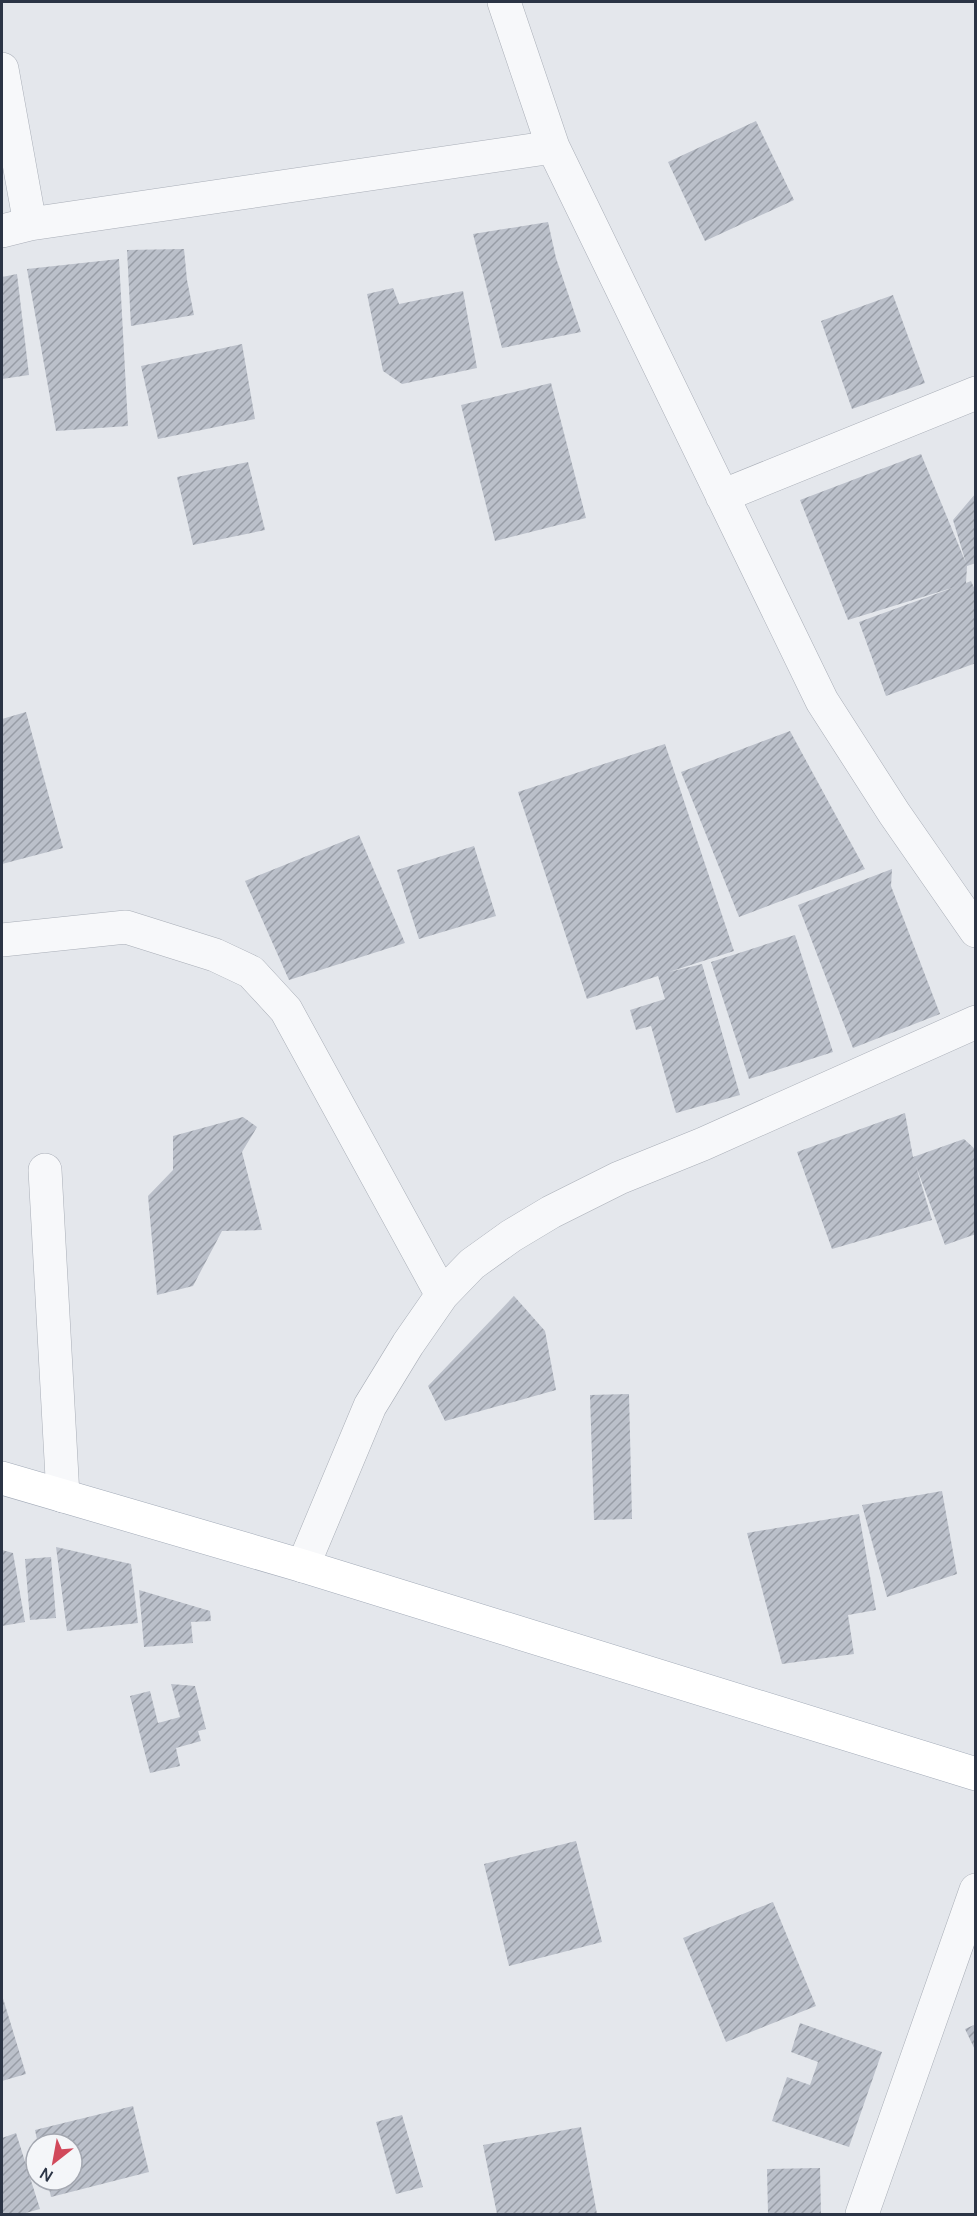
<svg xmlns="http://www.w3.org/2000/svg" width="977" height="2216" font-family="Manrope,sans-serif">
  <defs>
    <pattern id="building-hatch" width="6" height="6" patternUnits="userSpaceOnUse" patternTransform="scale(1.5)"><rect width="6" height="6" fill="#bbc0ca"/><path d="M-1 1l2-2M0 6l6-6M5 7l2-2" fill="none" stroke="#989da6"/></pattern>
  </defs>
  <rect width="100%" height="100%" fill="#e4e7ec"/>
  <path fill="url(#building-hatch)" d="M756,121L794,200L705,241L668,162Z
    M548,222L556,258L581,332L502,348L473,234Z
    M184,249L187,280L194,315L131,326L127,250Z
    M119,259L128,426L56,431L27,269Z
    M17,274L29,375L2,379V277Z
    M393,288L399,304L463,291L477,368L402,384L383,371L367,294Z
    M893,295L925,383L852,409L821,321Z
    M242,344L255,419L158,439L141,366Z
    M551,383L586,518L495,541L461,405Z
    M921,454L966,563L953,520L976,493V563L967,566L966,583L971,581L976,592V663L886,696L859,622L955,587L848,620L800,500Z
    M248,462L265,530L193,545L177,477Z
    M26,712L63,848L2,864V719Z
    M790,731L865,869L739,917L681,772Z
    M665,744L734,951L669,972L702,964L740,1095L676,1113L651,1026L636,1030L630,1010L665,999L658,976L587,999L518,792Z
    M359,835L405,943L289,980L245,881Z
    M474,846L496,916L419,939L397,870Z
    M892,869L891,886L940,1014L853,1048L798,905Z
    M795,935L833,1052L749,1079L711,962Z
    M905,1113L913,1157L964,1139L976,1150V1234L945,1245L916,1166L932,1220L832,1249L797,1152Z
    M243,1117L257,1127L242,1152L262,1230L222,1231L193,1286L157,1295L148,1196L173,1170V1136Z
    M514,1296L545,1331L556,1390L445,1421L428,1386Z
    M629,1394L632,1519L594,1520L590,1395Z
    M942,1491L957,1574L887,1597L862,1505Z
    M859,1514L876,1610L848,1615L854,1654L782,1664L747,1533Z
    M56,1547L131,1564L138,1623L67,1631Z
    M2,1550L13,1553L25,1622L2,1626Z
    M51,1557L56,1618L30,1620L25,1559Z
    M139,1590L210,1611L211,1621L191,1622L193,1643L144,1647Z
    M171,1684L195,1686L206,1729L198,1731L201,1741L176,1748L180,1766L150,1773L130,1696L150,1691L158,1723L180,1717Z
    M576,1841L602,1942L509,1966L484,1864Z
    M773,1902L816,2006L726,2042L683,1938Z
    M2,1995L26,2074L2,2081Z
    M800,2023L882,2052L849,2147L772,2121L787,2077L810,2085L818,2062L791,2052Z
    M976,2024V2052L965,2029Z
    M133,2106L149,2172L51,2197L47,2180H72V2144H38L35,2130Z
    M402,2115L423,2187L396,2194L376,2122Z
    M581,2127L597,2214H497L483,2145Z
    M16,2133L40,2209L22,2214H2V2138Z
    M820,2168L821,2214H768L767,2169Z"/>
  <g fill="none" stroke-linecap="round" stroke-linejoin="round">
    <defs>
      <path id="minor" d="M504,2L553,147L822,701L894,813L976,931
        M2,69L30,224
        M2,231L30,224L553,147
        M722,496L976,393
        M2,940L126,927L215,955L251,972L286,1010L442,1295
        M45,1170L63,1496
        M303,1566L370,1406L408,1344L442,1295L472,1264L511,1236L551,1212L619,1178L703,1144L976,1022
        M862,2214L976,1890"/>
      <path id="major" d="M2,1478L303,1566L976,1774"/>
    </defs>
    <use href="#minor" stroke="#a9aeb7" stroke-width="34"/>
    <use href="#major" stroke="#a3abb8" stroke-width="34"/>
    <use href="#minor" stroke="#f7f8fa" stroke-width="33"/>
    <use href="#major" stroke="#fff" stroke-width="33"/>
  </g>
  <rect width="977" height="2216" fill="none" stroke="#2b3445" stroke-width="6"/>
  <g transform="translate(54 2162) rotate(211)"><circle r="28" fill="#f4f6f9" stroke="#a4a8b1" stroke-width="1.5"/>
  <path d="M0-4.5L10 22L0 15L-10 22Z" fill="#d1495b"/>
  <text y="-9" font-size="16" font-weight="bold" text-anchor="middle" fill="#2b3445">N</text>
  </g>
</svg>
